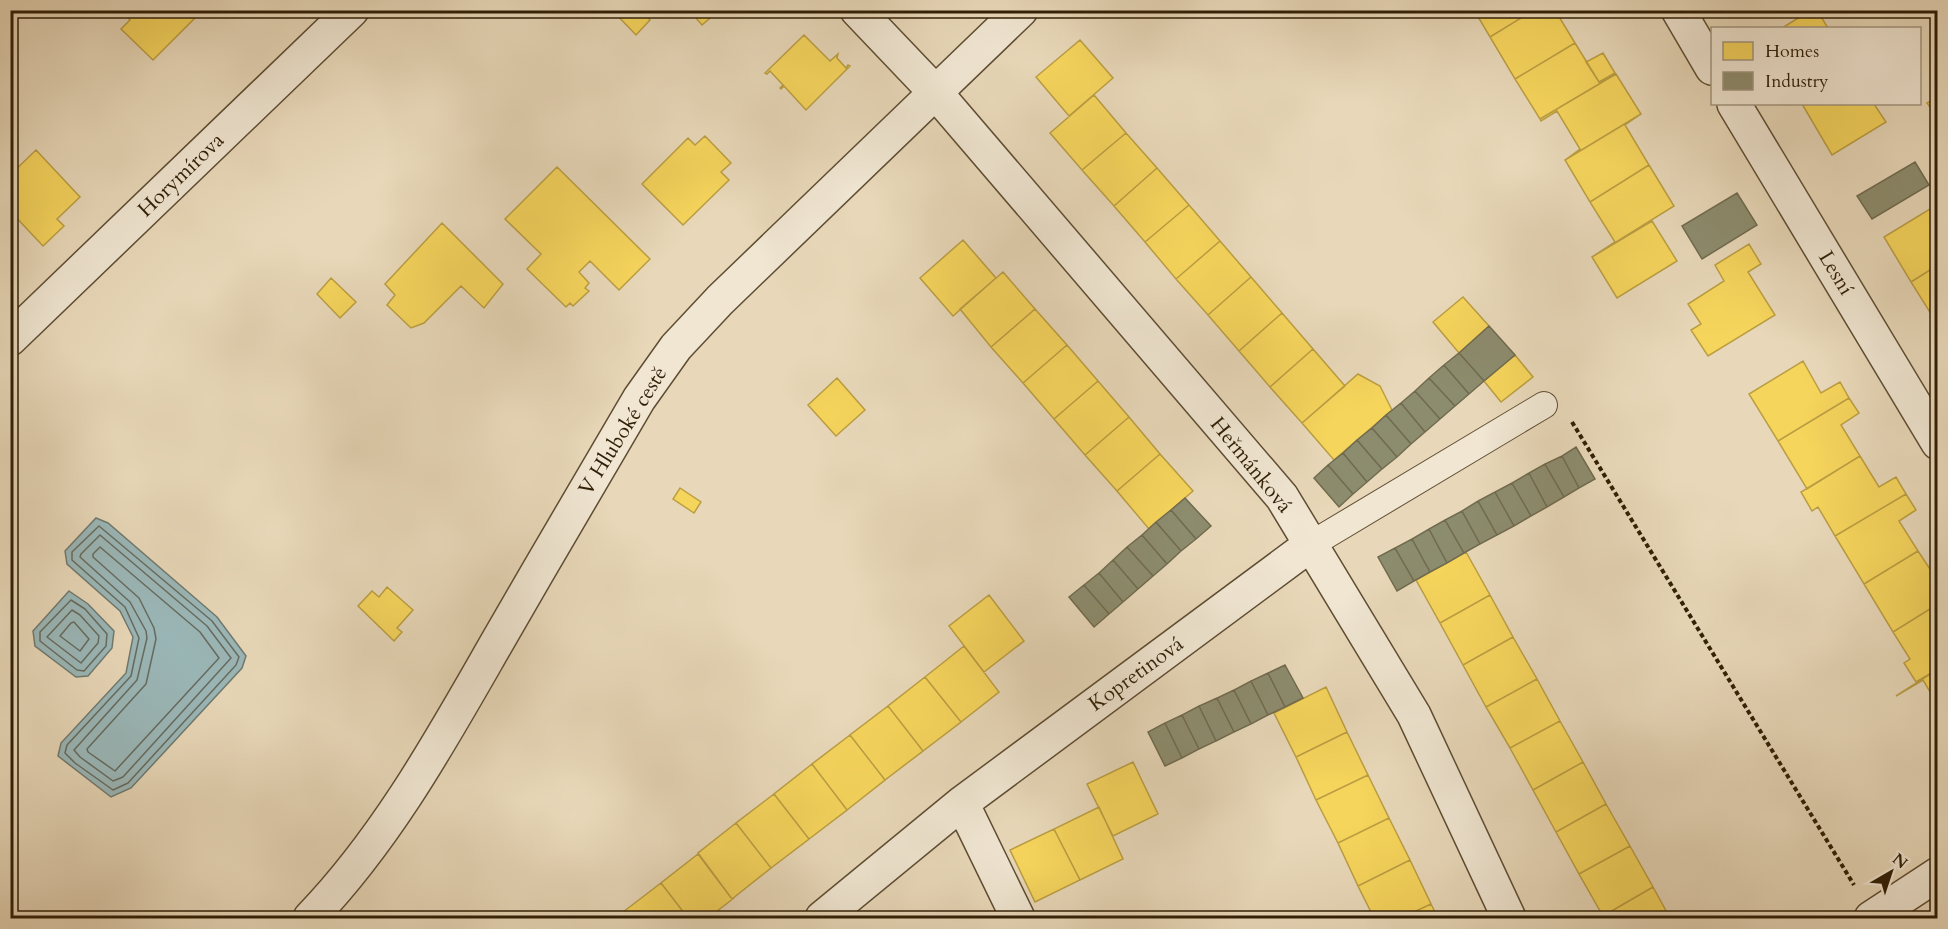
<svg xmlns="http://www.w3.org/2000/svg" width="1948" height="929" font-family="Cardo,serif">
  <rect width="100%" height="100%" fill="#e8d8b9"/>
  <filter id="stains"><feTurbulence type="fractalNoise" baseFrequency=".00333" numOctaves="4"/><feColorMatrix values="0 0 0 0 .2 0 0 0 0 .09 0 0 0 0 .02 0 0 0 .5 -.17"/></filter>
  <radialGradient id="worn" r=".72"><stop offset=".6" stop-color="#630" stop-opacity="0"/><stop offset="1" stop-color="#630" stop-opacity=".3"/></radialGradient>
  <path fill="#9bb8b9" stroke="#707b71" stroke-width="1.5" d="M96,518L108,523L217,617L246,656L242,668L131,788L111,797L58,756L61,743L126,673L133,637L120,611L67,564L65,551Z
    M69,591L88,604L114,631L112,648L88,676L76,677L35,646L33,631Z"/>
  <path fill="#f6d55c" stroke="#bb9e42" stroke-width="1.5" d="M121,10H203L153,60L121,29L130,20Z
    M612,10H641L650,20L636,35Z
    M689,10H716L717,12L702,25Z
    M1474,10H1534L1490,37Z
    M1534,10H1555L1575,43L1515,79L1490,37Z
    M1811,10H1817L1828,28H1782Z
    M804,35L830,61L838,54L837,58L846,68L848,65L850,66L806,110L784,86L781,89L780,88L783,85L770,71L767,74L765,73Z
    M1080,40L1113,78L1069,116L1036,77Z
    M1575,43L1599,82L1616,74L1540,119L1515,79Z
    M1603,53L1615,73L1599,82L1586,62Z
    M1616,74L1641,114L1565,160L1580,149L1557,111L1541,121L1540,119Z
    M1094,95L1126,133L1082,170L1050,133Z
    M1938,97V118L1927,103Z
    M1802,104H1874L1886,122L1832,155Z
    M1641,114L1625,125L1649,165L1590,202L1565,160Z
    M1126,133L1157,168L1114,206L1082,170Z
    M705,136L731,163L721,172L729,180L683,225L642,184L688,138L695,145Z
    M36,150L80,197L57,219L64,226L43,246L10,211V175Z
    M1649,165L1674,206L1592,257L1615,242L1590,202Z
    M557,167L650,259L619,290L590,261L579,272L589,283L585,288L589,291L573,306L570,303L566,307L527,269L541,254L505,219Z
    M1157,168L1189,205L1145,242L1114,206Z
    M1938,204V265L1911,282L1884,237Z
    M1189,205L1220,241L1176,279L1145,242Z
    M1652,221L1677,261L1617,298L1592,257Z
    M442,223L503,284L484,308L461,286L424,323L411,328L387,305L395,295L385,284Z
    M963,240L996,278L953,316L920,278Z
    M1220,241L1251,277L1208,315L1176,279Z
    M1749,244L1761,264L1748,272L1775,315L1708,356L1691,330L1701,324L1688,304L1724,281L1715,265Z
    M1938,265V325L1911,282Z
    M1003,272L1035,309L991,347L960,309Z
    M1251,277L1282,313L1239,351L1208,315Z
    M331,278L356,302L340,318L317,294Z
    M1463,297L1489,326L1459,353L1433,322Z
    M1035,309L1067,345L1023,383L991,347Z
    M1282,313L1313,349L1270,387L1239,351Z
    M1067,345L1098,381L1054,419L1023,383Z
    M1313,349L1345,386L1302,423L1270,387Z
    M1515,355L1533,377L1501,402L1484,381Z
    M1803,361L1821,393L1840,382L1849,398L1778,441L1749,394Z
    M1358,374L1380,386L1392,410L1334,460L1302,423Z
    M837,378L865,410L836,436L808,405Z
    M1098,381L1129,417L1085,455L1054,419Z
    M1849,398L1859,413L1841,425L1860,456L1807,489L1778,441Z
    M1129,417L1160,454L1117,491L1085,455Z
    M1160,454L1193,491L1149,529L1117,491Z
    M1860,456L1879,487L1896,477L1906,494L1835,536L1818,507L1812,511L1801,492Z
    M680,488L701,502L694,513L673,499Z
    M1906,494L1916,510L1899,521L1918,551L1864,584L1835,536Z
    M1918,551L1938,581V604L1893,632L1864,584Z
    M1466,552L1490,595L1440,623L1416,580Z
    M387,587L413,610L397,628L402,632L394,641L358,606L372,591L379,597Z
    M989,595L1024,641L984,672L949,626Z
    M1490,595L1513,637L1463,665L1440,623Z
    M1938,604V669L1916,682L1904,663L1910,659L1893,632Z
    M1513,637L1537,679L1486,707L1463,665Z
    M964,646L999,692L961,722L925,677Z
    M1938,669V705L1923,680L1896,696Z
    M925,677L961,722L923,751L888,706Z
    M1537,679L1560,721L1510,748L1486,707Z
    M1326,687L1347,732L1296,757L1274,713Z
    M888,706L923,751L885,780L850,735Z
    M1560,721L1583,762L1533,790L1510,748Z
    M1347,732L1368,775L1316,800L1296,757Z
    M850,735L885,780L847,810L812,764Z
    M1133,762L1158,814L1113,836L1087,784Z
    M1583,762L1606,804L1556,832L1533,790Z
    M812,764L847,810L809,839L774,794Z
    M1368,775L1389,818L1338,843L1316,800Z
    M774,794L809,839L771,868L736,823Z
    M1606,804L1630,846L1579,874L1556,832Z
    M1099,807L1123,859L1080,880L1054,829Z
    M1389,818L1410,860L1358,886L1338,843Z
    M736,823L771,868L732,899L698,853Z
    M1054,829L1080,880L1035,902L1010,850Z
    M1630,846L1653,887L1603,916L1579,874Z
    M698,854L732,899L734,898L708,918H688L661,883Z
    M1410,860L1431,904L1401,918H1374L1358,886Z
    M661,883L688,918H628L623,912Z
    M1653,887L1670,918H1604L1603,916Z
    M1431,904L1438,918H1401Z"/>
  <path fill="#8c8c6e" stroke="#706b4f" stroke-width="1.5" d="M1915,162L1929,185L1872,219L1857,196Z
    M1737,193L1757,225L1702,259L1682,226Z
    M1489,326L1515,355L1484,381L1459,353Z
    M1459,353L1484,381L1469,394L1444,365Z
    M1444,365L1469,394L1455,406L1429,378Z
    M1429,378L1455,406L1440,419L1415,391Z
    M1415,391L1440,419L1425,432L1401,403Z
    M1401,403L1425,432L1411,444L1386,415Z
    M1386,415L1411,444L1397,457L1372,428Z
    M1372,428L1397,457L1382,469L1357,440Z
    M1357,440L1382,469L1367,482L1343,453Z
    M1576,447L1595,479L1579,488L1562,456Z
    M1343,453L1367,482L1353,494L1328,465Z
    M1562,456L1579,488L1564,497L1545,464Z
    M1545,464L1564,497L1547,507L1529,473Z
    M1328,465L1353,494L1339,507L1314,478Z
    M1529,473L1547,507L1531,516L1512,483Z
    M1512,483L1531,516L1514,526L1495,492Z
    M1495,492L1514,526L1497,535L1478,501Z
    M1185,498L1211,526L1196,539L1171,510Z
    M1478,501L1497,535L1480,544L1462,511Z
    M1171,510L1196,539L1181,551L1156,522Z
    M1462,511L1480,544L1464,553L1445,520Z
    M1445,520L1464,553L1447,563L1429,529Z
    M1156,522L1181,551L1167,564L1142,535Z
    M1429,529L1447,563L1430,572L1412,539Z
    M1142,535L1167,564L1153,576L1127,547Z
    M1412,539L1430,572L1414,581L1395,548Z
    M1127,547L1153,576L1138,589L1113,560Z
    M1395,548L1414,581L1397,591L1378,557Z
    M1113,560L1138,589L1123,602L1099,573Z
    M1099,573L1123,602L1109,614L1084,585Z
    M1084,585L1109,614L1094,627L1069,597Z
    M1285,665L1303,698L1285,707L1268,673Z
    M1268,673L1285,707L1268,715L1251,681Z
    M1251,681L1268,715L1251,724L1234,690Z
    M1234,690L1251,724L1234,732L1217,698Z
    M1217,698L1234,732L1216,741L1199,706Z
    M1199,706L1216,741L1199,749L1182,715Z
    M1182,715L1199,749L1182,758L1165,723Z
    M1165,723L1182,758L1165,766L1148,732Z"/>
  <g fill="none" stroke-linecap="round" stroke-linejoin="round">
    <path stroke="#666c60" stroke-width="1.5" d="M99,526L212,621L239,657L236,665L128,783L113,790L75,763L65,753L67,745L131,676L139,638L125,607L72,560V552Z
      M100,535L207,626L231,658L123,777L113,781L80,757L74,750L137,680L147,638L146,631L130,602L80,557L81,554Z
      M100,547L200,632L219,658L115,771L88,752L87,749L146,684L156,639L154,628L139,598L93,557V554Z
      M71,600L85,609L107,634L106,646L84,671L77,670L40,641V632Z
      M72,610L80,615L99,636L98,643L81,663L47,637Z
      M74,622L89,639L80,651L60,636L71,623Z"/>
    <defs>
      <path id="lane" d="M1310,545L1544,405"/>
      <path id="street" d="M857,10L936,93L1282,497L1414,715L1509,918
        M1678,10L1712,68
        M1734,104L1938,443
        M10,339L352,10
        M962,803L1018,918
        M310,918C387,838 441,740 496,644C543,562 591,481 639,399L676,347L720,300L1021,10
        M822,918L962,803L1310,545
        M1871,918L1938,874"/>
    </defs>
    <use href="#lane" stroke="#5e4d33" stroke-width="28"/>
    <use href="#street" stroke="#5e4d33" stroke-width="36"/>
    <path stroke="#301f06" stroke-width="4" stroke-dasharray="4.5 3" stroke-linecap="butt" d="M1572,422L1854,885"/>
    <use href="#lane" stroke="#f0e6d2" stroke-width="26"/>
    <use href="#street" stroke="#f0e6d2" stroke-width="33"/>
  </g>
  <g text-anchor="middle" dominant-baseline="central" stroke-width="6" stroke-linejoin="round" paint-order="stroke">
    <g font-size="21" fill="#301f06" stroke="#f0e6d2">
      <text transform="translate(181 175) rotate(-44)">Horymírova</text>
      <text transform="translate(1836 273) rotate(59)">Lesní</text>
      <text transform="translate(623 431) rotate(-58)">V Hluboké cestě</text>
      <text transform="translate(1251 465) rotate(51)">Heřmánková</text>
      <text transform="translate(1136 674) rotate(-36)">Kopretinová</text>
    </g>
  </g>
  <rect width="1948" height="929" fill="none" stroke="#e8d8b9" stroke-width="36"/>
  <rect x="12" y="12" width="1924" height="905" fill="none" stroke="#301f06" stroke-width="3"/>
  <rect x="18" y="18" width="1912" height="893" fill="none" stroke="#301f06" stroke-width="1.5"/>
  <rect x="1711" y="27" width="210" height="78" fill="#f0e6d2" stroke="#a39680" stroke-width="1.5"/>
  <rect x="1723" y="42" width="30" height="18" fill="#f6d55c" stroke="#a39680" stroke-width="1.5"/>
  <text x="1765" y="57" font-size="18" fill="#301f06">Homes</text>
  <rect x="1723" y="72" width="30" height="18" fill="#8c8c6e" stroke="#a39680" stroke-width="1.5"/>
  <text x="1765" y="87" font-size="18" fill="#301f06">Industry</text>
  <g transform="translate(1891 872) rotate(39)" stroke="#f0e6d2" stroke-width="4.5" paint-order="stroke">
  <path d="M0-4.5L10 22L0 15L-10 22Z" fill="#301f06"/>
  <text y="-9" font-size="16" font-weight="bold" text-anchor="middle" fill="#301f06">N</text>
  </g>
  <rect width="100%" height="100%" filter="url(#stains)"/>
  <rect width="100%" height="100%" fill="url(#worn)"/>
</svg>
